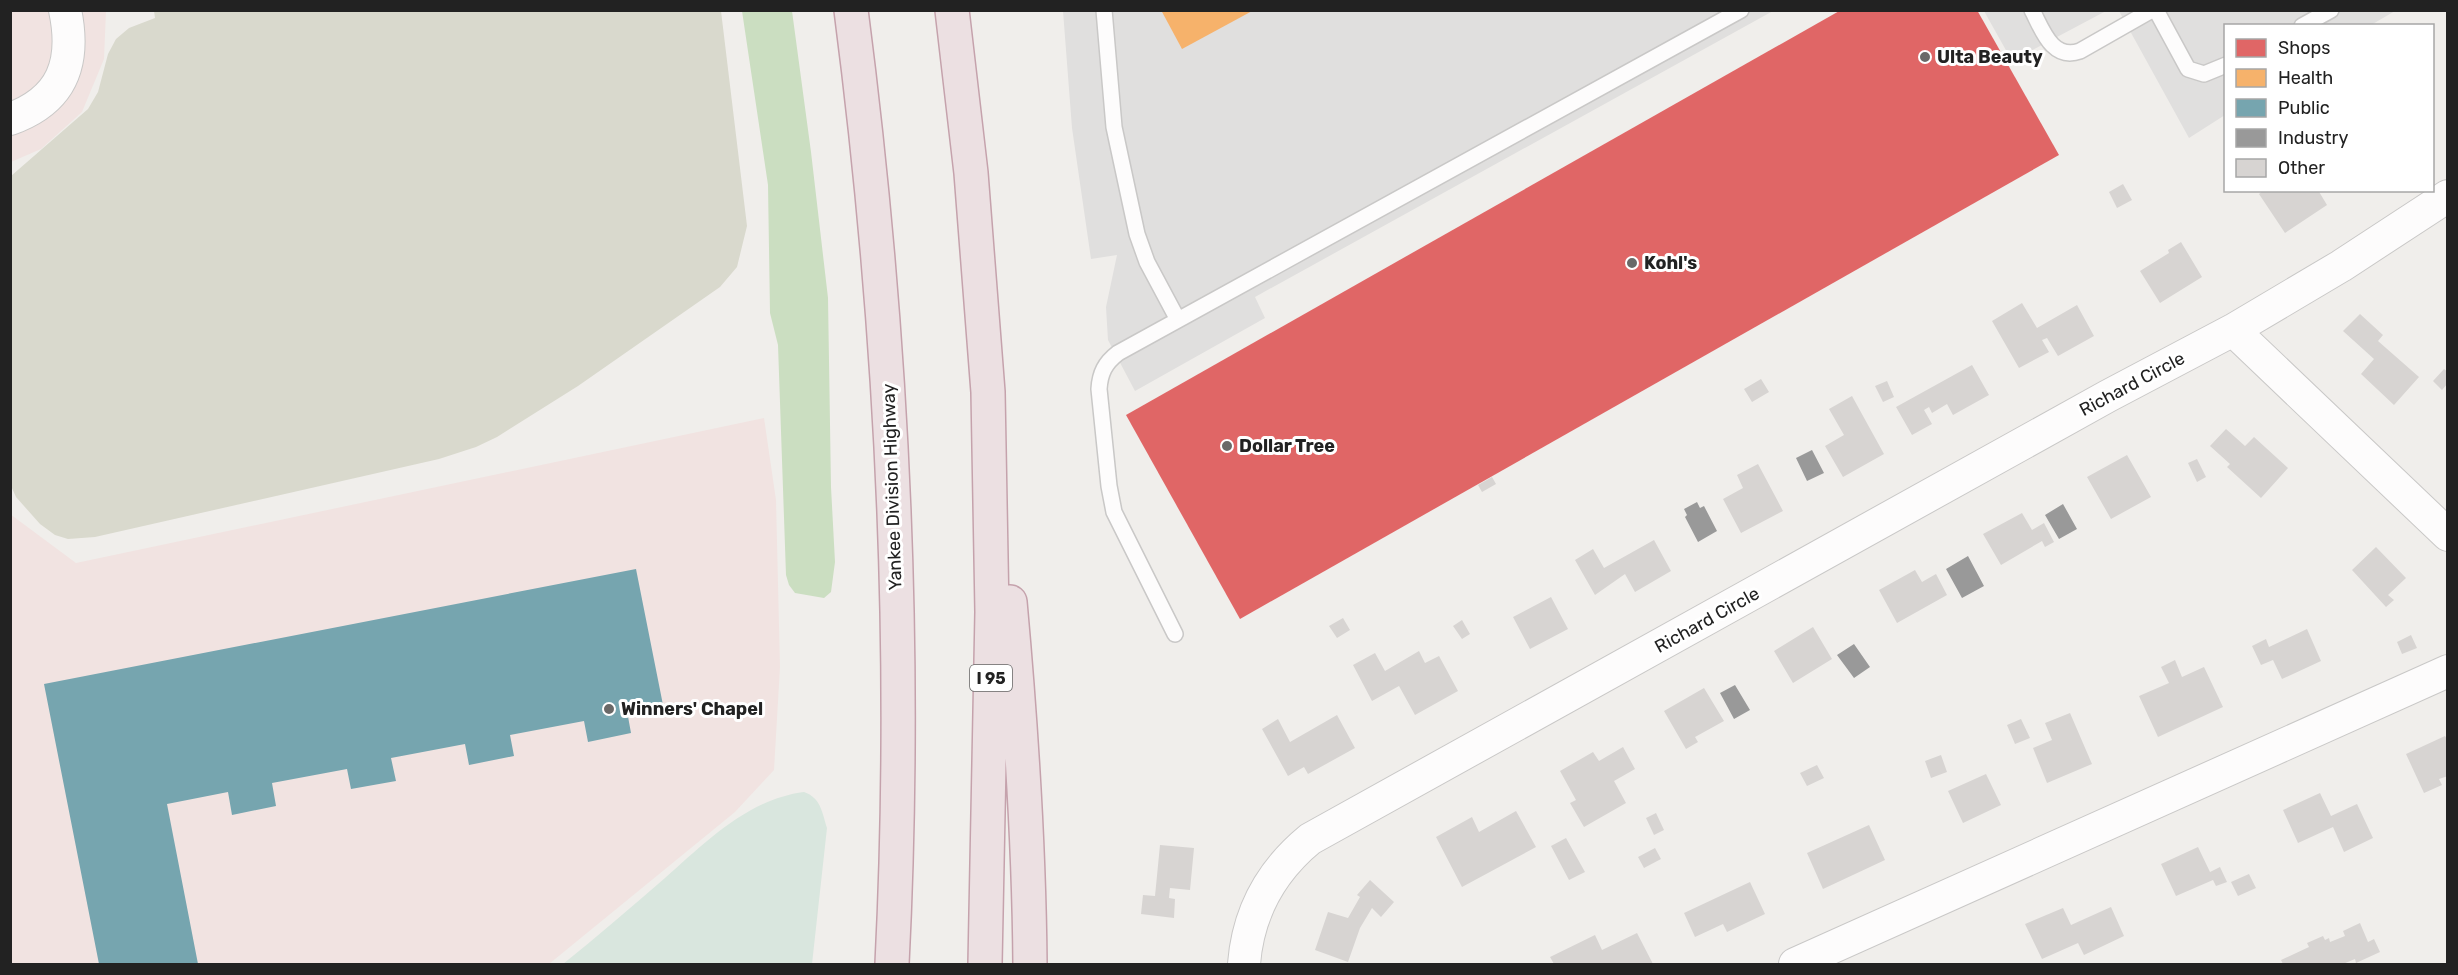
<svg xmlns="http://www.w3.org/2000/svg" width="2458" height="975" font-family="Rubik,sans-serif">
  <rect width="100%" height="100%" fill="#f0eeeb"/>
  <path fill="#f1e3e1" d="M13,10L106,11L104,59L82,112L41,149L11,162L10,12Z
    M764,418L776,500L780,667L774,770L735,812L549,964H11L10,514L76,563Z"/>
  <path fill="#d9d9cd" d="M154,11H721L747,226L737,267L720,287L578,386L497,437L476,447L439,459L95,537L68,539L55,535L40,524L16,497L11,486V176L88,109L98,92L108,54L116,39L129,28L155,18Z"/>
  <path fill="#cbdec1" d="M742,11H792L811,152L828,298L831,487L835,562L831,592L824,598L795,593L789,585L786,575L778,345L770,313L768,185Z"/>
  <path fill="#d9e6de" d="M804,792C821,798 822,812 827,828L812,964H563C597,937 631,907 665,878C705,843 748,799 804,792Z"/>
  <path fill="#e0dfde" d="M1063,11H1773L1255,297L1265,318L1135,391L1108,340L1106,307L1117,255L1091,259L1072,128Z
    M1984,11H2106L2012,61Z
    M2119,11H2395L2371,25L2226,26L2225,115L2189,138Z"/>
  <path fill="#e06666" d="M1841,10H1977L2059,155L1240,619L1126,415Z"/>
  <path fill="#f6b26b" d="M1161,10H1254L1182,49Z"/>
  <path fill="#76a5af" d="M636,569L663,705L627,711L631,733L588,742L584,721L510,735L514,756L469,765L465,744L391,758L396,781L351,789L347,769L272,783L276,806L232,815L228,792L167,804L198,964H99L44,684Z"/>
  <path fill="#999" d="M1812,450L1824,473L1807,481L1796,458Z
    M1697,502L1700,508L1704,506L1717,531L1698,542L1685,517L1687,515L1684,509Z
    M2063,504L2077,529L2059,539L2045,515Z
    M1968,556L1984,586L1962,598L1946,569Z
    M1854,644L1870,667L1854,678L1837,655Z
    M1735,685L1750,710L1734,719L1720,693Z"/>
  <path fill="#d7d4d2" d="M2123,184L2132,200L2117,208L2109,192Z
    M2264,190H2318L2327,205L2285,233L2259,194Z
    M2181,242L2202,277L2160,303L2140,271L2169,253L2168,250Z
    M2022,303L2037,328L2077,305L2094,336L2058,356L2047,338L2042,340L2049,352L2019,368L1992,321Z
    M2360,314L2383,335L2378,341L2419,377L2394,405L2361,374L2374,359L2343,331Z
    M1972,365L1989,395L1953,415L1947,404L1932,413L1929,407L1924,410L1932,424L1912,435L1896,407Z
    M2444,369L2448,372V383L2442,390L2433,381Z
    M1761,379L1769,392L1752,402L1744,389Z
    M1887,381L1894,397L1883,402L1875,386Z
    M1852,396L1884,454L1843,477L1825,446L1844,435L1829,409Z
    M2226,429L2245,446L2254,437L2288,468L2261,498L2227,467L2230,464L2210,446Z
    M2127,455L2151,497L2111,519L2087,477Z
    M2197,459L2206,477L2197,482L2188,463Z
    M1758,464L1783,511L1741,533L1723,499L1743,488L1737,475Z
    M1492,477L1496,484L1482,492L1478,485Z
    M2022,513L2032,530L2044,523L2054,542L2045,547L2042,541L2001,565L1983,534Z
    M1654,540L1671,571L1635,592L1625,574L1595,595L1575,560L1593,549L1604,568Z
    M2376,547L2406,578L2388,595L2394,600L2386,607L2352,570Z
    M1915,570L1922,582L1936,574L1947,595L1897,623L1879,590Z
    M1551,597L1568,629L1530,649L1513,617Z
    M1343,618L1350,630L1337,638L1329,626Z
    M1462,620L1470,634L1462,639L1453,626Z
    M1813,627L1832,659L1793,683L1774,651Z
    M2307,629L2321,661L2282,679L2273,660L2261,665L2252,646L2266,639L2269,647Z
    M2411,635L2417,648L2402,654L2397,642Z
    M1419,651L1425,663L1439,656L1458,691L1415,715L1399,686L1372,701L1353,665L1375,653L1385,671Z
    M2175,660L2182,677L2204,667L2223,707L2158,737L2139,696L2169,683L2161,667Z
    M1704,688L1724,721L1695,737L1698,742L1686,749L1664,711Z
    M2070,713L2092,764L2047,783L2033,748L2052,740L2045,723Z
    M1337,715L1355,748L1308,774L1304,767L1288,776L1262,729L1278,719L1290,742Z
    M2021,719L2030,738L2015,744L2007,725Z
    M2445,736L2448,741V776L2439,779L2442,785L2424,793L2406,754Z
    M1623,747L1635,769L1614,781L1626,803L1584,827L1570,803L1576,800L1560,771L1593,752L1599,761Z
    M1941,755L1947,772L1931,778L1925,761Z
    M1817,765L1824,778L1807,786L1800,773Z
    M1986,774L2001,805L1963,823L1948,791Z
    M2320,793L2331,816L2357,804L2373,838L2344,852L2333,827L2298,843L2283,810Z
    M1516,811L1536,847L1462,887L1436,837L1472,817L1479,832Z
    M1656,813L1664,830L1654,835L1646,818Z
    M1869,825L1885,860L1823,889L1807,853Z
    M1566,838L1585,872L1569,880L1551,846Z
    M1160,845L1194,848L1190,890L1170,888L1169,898L1175,899L1174,918L1141,914L1143,895L1155,896Z
    M2198,847L2210,872L2220,867L2227,882L2216,886L2213,880L2176,896L2161,864Z
    M1655,848L1661,859L1644,868L1638,857Z
    M2249,874L2256,888L2238,896L2231,882Z
    M1370,880L1394,902L1381,917L1372,908L1360,928L1348,962L1315,950L1328,912L1348,918L1360,897L1357,895Z
    M1750,882L1765,914L1727,932L1723,924L1695,937L1684,913Z
    M2111,907L2124,936L2084,955L2078,943L2042,959L2025,924L2063,908L2071,925Z
    M2360,923L2368,942L2374,939L2380,952L2356,963L2355,959L2343,964H2283L2281,960L2309,947L2307,943L2323,936L2325,940L2329,938L2330,942L2345,936L2343,931Z
    M1637,933L1653,964H1554L1550,957L1595,935L1602,950Z"/>
  <g fill="none" stroke-linecap="round" stroke-linejoin="round">
    <defs>
      <path id="service" d="M1104,10L1114,127L1137,234L1147,262L1178,320
        M2032,10C2042,29 2052,61 2080,51L2152,10
        M2156,10L2188,69L2204,74L2226,65
        M2302,26L2331,10
        M1175,634L1114,512L1109,486L1099,389C1100,373 1105,363 1118,353L1741,10"/>
      <path id="minor" d="M10,119C63,100 76,62 65,10
        M2233,330L2448,535
        M1244,964C1248,913 1270,872 1310,839L2108,396L2233,330L2341,266L2448,196
        M1795,964L2448,671"/>
      <path id="motorway" d="M851,10C892,326 908,646 892,964
        M952,10L971,173L988,392L992,612L985,964
        M1010,602C1021,723 1029,843 1030,964"/>
    </defs>
    <use href="#service" stroke="#c9c8c7" stroke-width="18"/>
    <use href="#minor" stroke="#c9c8c7" stroke-width="34"/>
    <use href="#motorway" stroke="#c5a2ac" stroke-width="36"/>
    <use href="#service" stroke="#fdfcfc" stroke-width="15"/>
    <use href="#minor" stroke="#fdfcfc" stroke-width="32"/>
    <use href="#motorway" stroke="#ece0e2" stroke-width="33"/>
  </g>
  <g fill="#6a6968" stroke="#fff" stroke-width="2">
    <circle cx="1925" cy="57" r="6"/>
    <circle cx="1632" cy="263" r="6"/>
    <circle cx="1227" cy="446" r="6"/>
    <circle cx="609" cy="709" r="6"/>
  </g>
  <g text-anchor="middle" dominant-baseline="central" stroke-width="6" stroke-linejoin="round" paint-order="stroke">
    <rect fill="#fff" stroke="#646464" stroke-width="1.5" x="970" y="665" width="42" height="26" rx="4.5"/>
    <g font-size="16" font-weight="bold" fill="#222">
      <text x="991" y="678">I 95</text>
    </g>
    <g font-size="18" font-weight="bold" fill="#222" stroke="#fff" text-anchor="start">
      <text x="1937" y="57">Ulta Beauty</text>
      <text x="1644" y="263">Kohl's</text>
      <text x="1239" y="446">Dollar Tree</text>
      <text x="621" y="709">Winners' Chapel</text>
    </g>
    <g font-size="18" fill="#222" stroke="#fff">
      <text transform="translate(2132 384) rotate(-28)">Richard Circle</text>
      <text transform="translate(892 487) rotate(-92)">Yankee Division Highway</text>
      <text transform="translate(1707 620) rotate(-29)">Richard Circle</text>
    </g>
  </g>
  <rect width="2458" height="975" fill="none" stroke="#222222" stroke-width="24"/>
  <rect x="2224" y="24" width="210" height="168" fill="#ffffff" stroke="#a7a7a7" stroke-width="1.5"/>
  <rect x="2236" y="39" width="30" height="18" fill="#e06666" stroke="#a7a7a7" stroke-width="1.5"/>
  <text x="2278" y="54" font-size="18" fill="#222222">Shops</text>
  <rect x="2236" y="69" width="30" height="18" fill="#f6b26b" stroke="#a7a7a7" stroke-width="1.5"/>
  <text x="2278" y="84" font-size="18" fill="#222222">Health</text>
  <rect x="2236" y="99" width="30" height="18" fill="#76a5af" stroke="#a7a7a7" stroke-width="1.5"/>
  <text x="2278" y="114" font-size="18" fill="#222222">Public</text>
  <rect x="2236" y="129" width="30" height="18" fill="#999999" stroke="#a7a7a7" stroke-width="1.5"/>
  <text x="2278" y="144" font-size="18" fill="#222222">Industry</text>
  <rect x="2236" y="159" width="30" height="18" fill="#d7d4d2" stroke="#a7a7a7" stroke-width="1.5"/>
  <text x="2278" y="174" font-size="18" fill="#222222">Other</text>
</svg>
